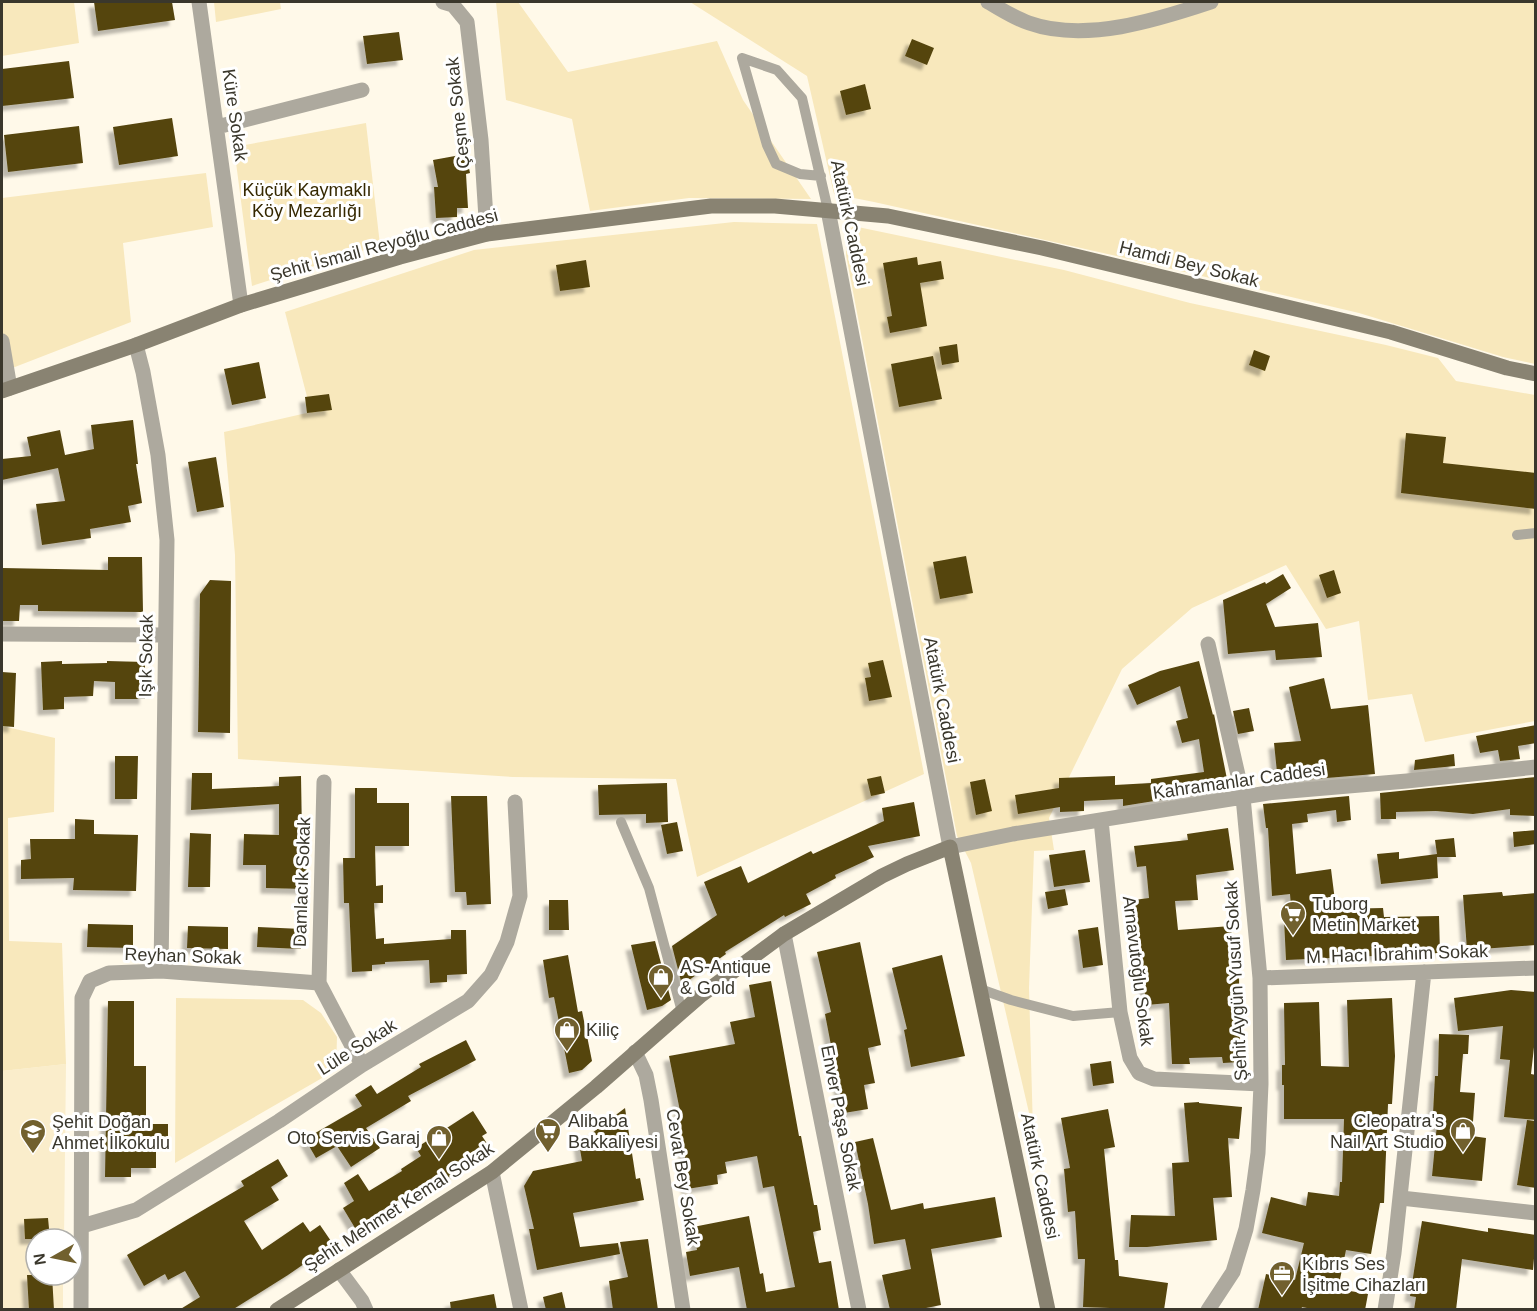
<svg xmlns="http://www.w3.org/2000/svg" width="1537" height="1311" font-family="Helvetica,sans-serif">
  <defs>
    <filter id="shadow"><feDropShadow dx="-5.5" dy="5.5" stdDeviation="1.5" flood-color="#0004"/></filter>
  </defs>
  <rect width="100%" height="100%" fill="#fff9e9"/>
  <path fill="#faedcb" d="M66,1064L64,1239H36V1275H63V1309H2V1071Z"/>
  <path fill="#f8e8bc" d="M2,2H74L79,43L2,56Z
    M214,2H280L281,9L216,22Z
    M496,2H518L568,72L717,41L743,100L811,199L689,198L590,211L572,119L506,100Z
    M690,2H1535V364L1503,357L1359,313L1112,255L874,202L834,194L807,76Z
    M366,123L380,245L252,286L234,147Z
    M206,173L213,227L123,243L131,322L2,372V198Z
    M734,222L817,224L924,774L697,877L676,779L513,777L238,759L235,555L224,432L311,412L285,312L474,250Z
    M853,226L1064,270L1190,303L1386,345L1438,358L1456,381L1535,395V721L1425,742L1412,694L1368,700L1359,621L1326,629L1286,565L1192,608L1122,669L1049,818L1054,850L1034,851L1029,988L1033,1130L971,863L957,836L846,255V236Z
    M2,726L55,738L54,812L8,818L9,941L62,943L66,1064L2,1071Z
    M176,998L303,1000L321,1013L337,1037L336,1070L175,1163Z"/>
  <path fill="#54440f" filter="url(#shadow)" d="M94,2H172L175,20L98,31Z
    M399,32L403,60L367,64L363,36Z
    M912,39L934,48L927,65L905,56Z
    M69,61L74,98L2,106V69Z
    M865,84L871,109L846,115L840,91Z
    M172,118L178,156L119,165L113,127Z
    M79,126L83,163L8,172L4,135Z
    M466,154L470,173L466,174L468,208H457V217L436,218L434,187H438L433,160Z
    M917,257L918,265L941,261L944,279L920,283L927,326L890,333L887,317L892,316L883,263Z
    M586,260L590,287L560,291L556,265Z
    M957,344L959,362L942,365L939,347Z
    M1254,350L1270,356L1265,371L1249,365Z
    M933,356L942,399L899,407L891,364Z
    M259,362L266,398L232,405L224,369Z
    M329,394L332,410L307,413L305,397Z
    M133,420L138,464H136L142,503L128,506L131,522L90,529L91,538L42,545L36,504L65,501L58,468L2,480V459L31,456L27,437L60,430L65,455L94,449L91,425Z
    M1406,433L1446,437L1443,463L1536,473V509L1401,493Z
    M216,457L224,507L197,512L188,462Z
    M966,556L973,593L940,599L933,562Z
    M108,557H142L143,612L38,611V605H20L19,621H2V568L108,570Z
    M1334,570L1341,593L1327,598L1319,575Z
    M1283,574L1291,588L1266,604L1275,627L1318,623L1322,657L1276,660L1275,650L1228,654L1223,600L1265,582L1266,584Z
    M210,580L231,581L230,733L198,732L200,594Z
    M883,660L892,697L869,701L865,678L871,677L868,663Z
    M62,661V664L107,663V661L145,662V699H115V682L94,681L93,696L64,697V709L43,710L41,662Z
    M1199,661L1213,715L1214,714L1229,789L1123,806V799L1084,801V811L1060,812V807L1018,814L1015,795L1059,788V778L1115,776V785L1151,783V779L1204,772L1199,739L1182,743L1176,721L1188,718L1180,686L1137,705L1128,685L1160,671Z
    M2,672L16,673L14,727L2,726Z
    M1324,678L1331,709L1368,705L1375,774L1278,782L1274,743L1301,741L1289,687Z
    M1249,708L1254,731L1238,734L1233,711Z
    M1536,725V743L1518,746L1520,759L1500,761L1498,750L1480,753L1476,736Z
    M1454,754L1455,766L1414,770L1415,760Z
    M115,756H138L137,799H115Z
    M192,773H212V789L279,786V777L301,776L302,835H307L306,889L266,888V865H243L244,834L279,835V804L191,810Z
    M881,776L885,793L871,796L867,779Z
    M1536,777V797H1534L1536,816L1510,815V809L1473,814L1436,811L1396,812V819H1381L1380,793Z
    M985,779L992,811L976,815L970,782Z
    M667,783L668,822L646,823V814L599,815L598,785Z
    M355,788H377V803H409V846H375L376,886L383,885V903H374L376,939L384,938V944L451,939V930H466L467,974L447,975V982L430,983L429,960L385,962V964L372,965V971L352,972L349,903H344L343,858H355Z
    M451,796H487L491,904L467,905L466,892H455Z
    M1349,796L1351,820L1337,822L1336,810L1307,814L1308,822L1292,824L1296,874L1331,869L1336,909L1383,908L1384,917L1439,916L1440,953L1286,960L1284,919L1292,918L1290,894L1272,896L1268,828H1266L1263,804Z
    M914,802L920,836L868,846L874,857L835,875L836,878L806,894L811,904L785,917L784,915L725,952L726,954L682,985L672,946L717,915L704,882L741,866L748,883L811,851L813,854L884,821L882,808Z
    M75,819L94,820V834L138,835L136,891L73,890L74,878L21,879V860L31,859L30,839H75Z
    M677,822L683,851L667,854L661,825Z
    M1228,828L1234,870L1196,875L1198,900L1175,901L1178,930L1231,926L1234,974H1239L1240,1062L1223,1063L1222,1057L1189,1058L1190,1064H1172L1169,1003L1146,1005L1140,943H1137L1134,900L1149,898L1146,866L1137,867L1134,846L1188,840L1187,834Z
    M1536,830V844L1514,847L1513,832Z
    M190,833L211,834L210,887H188Z
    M1454,838L1456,857H1437L1438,878L1381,884L1377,854L1399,852V859L1437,854L1435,840Z
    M1085,850L1090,882L1054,887L1049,855Z
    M1065,889L1068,905L1048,909L1045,892Z
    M1502,892L1503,896L1536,893V945L1467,950L1463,895Z
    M549,900H568L569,930H549Z
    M88,924L133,925V948L87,947Z
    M188,926L228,927V949L187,948Z
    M258,927L302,929L301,949L257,947Z
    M1098,927L1103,965L1083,968L1078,930Z
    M655,941L671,1000L662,1006L647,1010L631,945Z
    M860,942L881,1045L868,1048L875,1083L864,1085L868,1109L844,1113L825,1014L831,1012L817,952Z
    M568,955L578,1012L582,1011L592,1061L582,1070L569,1073L554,997L549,998L543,960Z
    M942,955L965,1056L911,1067L904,1030L907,1029L892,968Z
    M771,981L799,1136H801L814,1205H817L821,1230L813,1232L819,1263L831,1261L839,1310H747L739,1267L690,1276L686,1252L697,1250L693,1227L749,1216L760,1274L763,1273L766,1292L795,1287L774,1186L763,1188L757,1156L725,1162L727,1173L717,1175L718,1184L687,1189L684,1164H686L678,1111H680L669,1056L735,1044L730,1022L755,1017L749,985Z
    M1511,990L1536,992V1029L1531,1074L1536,1075V1120L1504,1117L1510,1060L1500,1059L1503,1026L1458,1031L1454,998Z
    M1392,998L1395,1056L1392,1104H1388L1384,1203H1380L1371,1254L1346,1250L1338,1289L1368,1294L1365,1310H1317L1302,1307L1301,1310H1258L1266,1274L1295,1280L1304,1243L1262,1233L1271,1197L1306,1206L1308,1192L1339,1196L1340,1182H1342L1344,1119H1284V1085H1282V1065H1285L1284,1003L1319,1002L1321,1066L1349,1067L1347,1000Z
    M108,1001H134V1066H146V1124H168V1141H156V1168H131V1177H105Z
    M1439,1034L1469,1035L1468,1054H1463L1460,1092L1475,1093L1472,1136L1486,1138L1482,1181L1432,1176L1438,1114H1433L1435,1076H1438Z
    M466,1040L476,1060L408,1096L411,1101L366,1128L380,1148L351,1167L337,1146L316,1158L305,1139L362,1106L355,1095L371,1085L377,1094L421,1067L419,1064Z
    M1111,1061L1114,1083L1093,1086L1090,1064Z
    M1199,1102V1103L1242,1107L1239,1139L1228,1138L1232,1197L1213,1198L1217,1240L1147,1247H1129L1131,1215L1175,1216L1172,1163L1189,1162L1184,1103Z
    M625,1108L636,1179L640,1178L644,1200L573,1213L580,1247L618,1243L620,1254L537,1270L529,1229H534L524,1186L533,1171L582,1161L579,1143Z
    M1108,1109L1115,1147L1104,1149L1115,1260H1118L1119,1276L1168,1283L1164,1310L1083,1307L1085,1259H1078L1075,1211L1068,1212L1064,1169L1070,1168L1061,1118Z
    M473,1111L487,1133L482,1136L490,1148L465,1163L467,1165L443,1181L438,1174L355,1228L343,1208L354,1201L344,1183L358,1174L369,1191L402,1171L401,1169L421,1156L416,1148Z
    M1527,1120L1536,1121V1188L1517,1185Z
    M873,1138L891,1210L923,1203L924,1209L995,1197L1002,1237L931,1249L941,1305L916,1310H890L882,1275L911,1269L905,1239L874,1244L868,1204L855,1142Z
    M278,1159L288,1176L271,1187L279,1200L244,1221L262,1250L303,1222L310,1232L320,1225L333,1244L288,1275L232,1310H179L200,1297L185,1271L168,1280L165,1274L144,1286L127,1255L244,1186L241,1181Z
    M48,1218L50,1239H25L24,1219Z
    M1422,1221L1488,1232V1228L1536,1235L1533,1270L1462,1259L1456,1310H1414L1416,1297L1410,1296Z
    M648,1239L658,1310H613L609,1281L628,1277L620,1242Z
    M27,1275H52L54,1310H29Z
    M562,1292L566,1310H546L543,1297Z
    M494,1294L497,1310H451L450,1302Z"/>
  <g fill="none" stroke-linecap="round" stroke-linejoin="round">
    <path stroke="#ada99e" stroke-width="10" d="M742,58L777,70L802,98L828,210
      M742,58L767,145L776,164L800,174L821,176
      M1517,535L1536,533
      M621,822L649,888L682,1012
      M980,989L1011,1000L1073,1016L1120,1012"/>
    <path stroke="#ada99e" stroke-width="15" d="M199,2L241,305
      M443,2L453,5L467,22L481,140L487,234
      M988,2C1001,9 1014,18 1029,23C1085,43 1157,20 1211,2
      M217,127L362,90
      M828,210L950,847L1013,834L1268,793L1407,781L1536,767
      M2,341L10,388
      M136,345L143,372L158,455L167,540L161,971
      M2,634L165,635
      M1208,644L1243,797L1260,978L1261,1084L1258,1153L1253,1190L1246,1229L1233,1272L1208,1310
      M324,782L319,983L362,1065
      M1101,820L1120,1012L1130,1058L1139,1073L1154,1079L1261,1084
      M784,934L859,1310
      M1260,978L1536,968
      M635,1052L646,1075L651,1100L683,1310
      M492,1172L521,1310
      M1401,1198L1536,1213
      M82,1226L136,1210L279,1121L362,1065L468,1001L491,975L507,942L520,896L515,802
      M339,1270L362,1301L366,1310
      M81,1310L82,998L90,981L109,973L161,971L319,983
      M1385,1310L1394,1253L1424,972"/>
    <path stroke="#898372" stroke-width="15" d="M2,391L136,345L241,305L400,257L487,234L711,206H775L888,216L1042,248L1391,332L1507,368L1536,374
      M277,1310L492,1172L596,1087L700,996L784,934L882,876L907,864L950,847L1048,1310"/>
  </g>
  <defs>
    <symbol id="supermarket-pin" viewBox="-11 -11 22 30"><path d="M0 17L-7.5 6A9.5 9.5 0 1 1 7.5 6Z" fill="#71602e" stroke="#fff"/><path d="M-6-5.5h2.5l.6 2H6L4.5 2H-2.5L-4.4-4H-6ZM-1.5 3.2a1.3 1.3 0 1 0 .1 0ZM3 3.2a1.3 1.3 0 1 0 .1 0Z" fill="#fff"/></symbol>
    <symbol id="shop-pin" viewBox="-11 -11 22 30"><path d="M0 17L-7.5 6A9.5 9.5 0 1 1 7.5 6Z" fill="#71602e" stroke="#fff"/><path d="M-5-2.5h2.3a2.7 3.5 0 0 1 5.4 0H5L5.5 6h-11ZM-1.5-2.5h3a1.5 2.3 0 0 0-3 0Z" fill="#fff"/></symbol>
    <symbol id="school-pin" viewBox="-11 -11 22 30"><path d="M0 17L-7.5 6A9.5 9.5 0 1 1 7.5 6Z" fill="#71602e" stroke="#fff"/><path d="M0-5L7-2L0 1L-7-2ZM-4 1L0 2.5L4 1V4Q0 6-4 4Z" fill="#fff"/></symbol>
    <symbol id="office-pin" viewBox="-11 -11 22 30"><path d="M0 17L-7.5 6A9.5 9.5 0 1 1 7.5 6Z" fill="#71602e" stroke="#fff"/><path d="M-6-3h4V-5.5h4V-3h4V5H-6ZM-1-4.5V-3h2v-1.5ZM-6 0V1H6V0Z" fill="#fff"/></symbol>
  </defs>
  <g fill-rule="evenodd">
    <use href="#supermarket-pin" x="1278" y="899" width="30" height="40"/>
    <use href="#shop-pin" x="646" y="962" width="30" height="40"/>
    <use href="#shop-pin" x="552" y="1015" width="30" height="40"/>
    <use href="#supermarket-pin" x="533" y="1116" width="30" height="40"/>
    <use href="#shop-pin" x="1448" y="1116" width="30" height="40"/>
    <use href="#school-pin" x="18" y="1117" width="30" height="40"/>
    <use href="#shop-pin" x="424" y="1123" width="30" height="40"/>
    <use href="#office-pin" x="1267" y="1259" width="30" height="40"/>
  </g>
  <g text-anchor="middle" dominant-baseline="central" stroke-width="6" stroke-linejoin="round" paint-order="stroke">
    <g font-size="18" fill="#3a372c" stroke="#fff">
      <text transform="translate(458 113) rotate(-96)">Çeşme Sokak</text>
      <text transform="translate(235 115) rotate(82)">Küre Sokak</text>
      <text transform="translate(850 223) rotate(78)">Atatürk Caddesi</text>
      <text transform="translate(384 245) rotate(-15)">Şehit İsmail Reyoğlu Caddesi</text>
      <text transform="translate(1189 264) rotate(14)">Hamdi Bey Sokak</text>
      <text transform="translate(146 656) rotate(-89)">Işık Sokak</text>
      <text transform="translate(942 700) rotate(79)">Atatürk Caddesi</text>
      <text transform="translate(1239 781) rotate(-8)">Kahramanlar Caddesi</text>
      <text transform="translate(302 882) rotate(-88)">Damlacık Sokak</text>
      <text transform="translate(1397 954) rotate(-2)">M. Hacı İbrahim Sokak</text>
      <text transform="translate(183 956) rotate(2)">Reyhan Sokak</text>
      <text transform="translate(1138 971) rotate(83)">Arnavutoğlu Sokak</text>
      <text transform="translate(1236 981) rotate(-93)">Şehit Aygün Yusuf Sokak</text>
      <text transform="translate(357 1047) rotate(-32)">Lüle Sokak</text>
      <text transform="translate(841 1118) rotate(79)">Enver Paşa Sokak</text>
      <text transform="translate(1040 1176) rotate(78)">Atatürk Caddesi</text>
      <text transform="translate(683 1177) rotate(81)">Cevat Bey Sokak</text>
      <text transform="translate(399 1207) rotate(-33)">Şehit Mehmet Kemal Sokak</text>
    </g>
    <g font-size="18" fill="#352800" stroke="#fff">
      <text x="307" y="190">Küçük Kaymaklı<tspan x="307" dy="21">Köy Mezarlığı</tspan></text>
    </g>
    <g font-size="18" fill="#3a372c" stroke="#fff" text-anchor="start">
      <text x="1312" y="904">Tuborg<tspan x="1312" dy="21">Metin Market</tspan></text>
      <text x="680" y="967">AS-Antique<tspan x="680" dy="21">&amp; Gold</tspan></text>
      <text x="586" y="1030">Kiliç</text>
      <text x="568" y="1121">Alibaba<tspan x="568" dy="21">Bakkaliyesi</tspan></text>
      <text x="1444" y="1121" text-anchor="end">Cleopatra's<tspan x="1444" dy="21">Nail Art Studio</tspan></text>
      <text x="52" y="1122">Şehit Doğan<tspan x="52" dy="21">Ahmet İlkokulu</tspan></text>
      <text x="420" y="1138" text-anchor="end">Oto Servis Garaj</text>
      <text x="1302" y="1264">Kıbrıs Ses<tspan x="1302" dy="21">İşitme Cihazları</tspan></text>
    </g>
  </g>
  <rect width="1537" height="1311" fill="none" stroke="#3a372c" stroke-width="6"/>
  <g transform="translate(54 1257) rotate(261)"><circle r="28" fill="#ffffff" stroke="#b0afab" stroke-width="1.5"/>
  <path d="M0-4.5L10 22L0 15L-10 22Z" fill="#71602e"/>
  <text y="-9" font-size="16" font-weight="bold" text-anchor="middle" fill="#3a372c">N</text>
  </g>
</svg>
